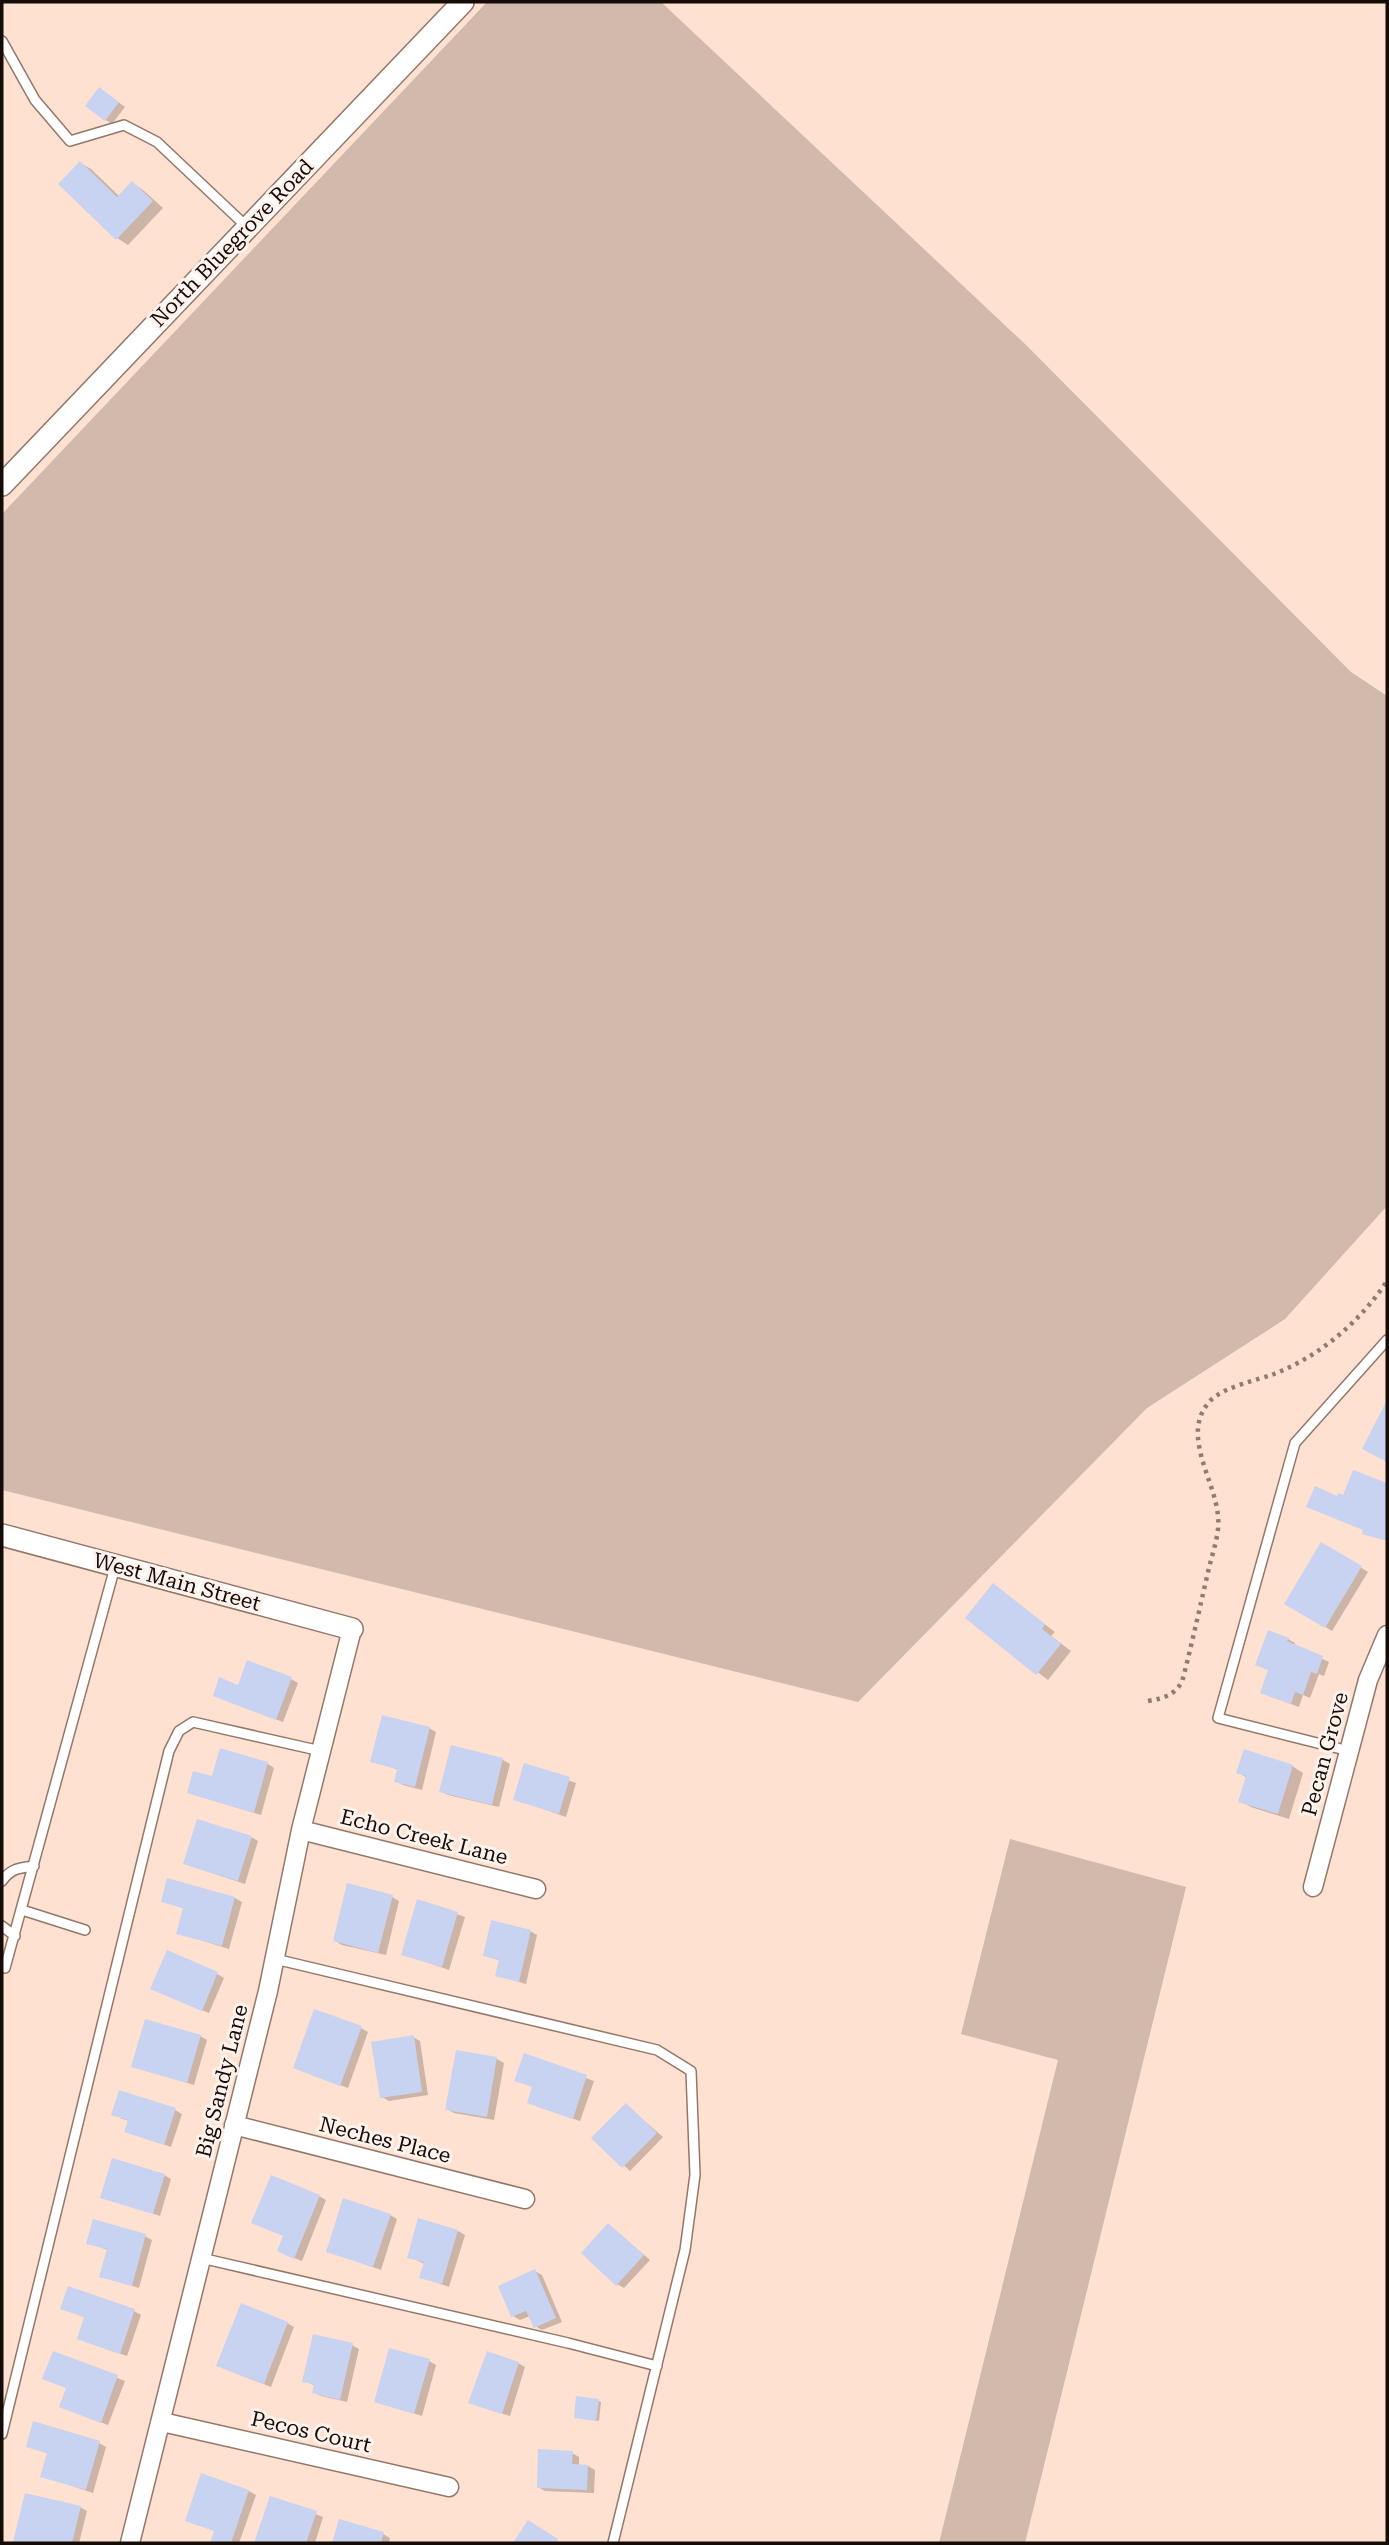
<svg xmlns="http://www.w3.org/2000/svg" width="1389" height="2545" font-family="'Roboto Serif',serif">
  <rect width="100%" height="100%" fill="#ffe1d1"/>
  <path fill="#d1b9ac" d="M487,2H661L1025,344L1351,672L1387,696V1206L1285,1319L1147,1408L858,1702L2,1490V514Z
    M1010,1839L1186,1887L1025,2543H939L1058,2060L961,2034Z"/>
  <path fill="#0003" d="M106,93L125,107L112,124L106,120Z
    M80,163L91,169L119,196L132,183L143,190L163,208L128,245L117,238Z
    M1322,1544L1368,1572L1332,1631L1286,1603Z
    M993,1585L1055,1632L1051,1636L1071,1651L1048,1680L967,1618Z
    M1288,1639L1295,1643L1294,1646L1329,1662L1324,1676L1319,1674L1310,1698L1303,1695L1299,1707L1269,1696L1270,1670L1264,1668Z
    M291,1679L298,1683L283,1722L222,1699Z
    M429,1728L436,1732L422,1790L403,1785L396,1781L399,1770L372,1761Z
    M452,1747L503,1760L510,1764L499,1807L448,1795L441,1791Z
    M268,1764L274,1768L261,1815L189,1793L213,1778Z
    M525,1765L576,1783L566,1817L515,1799Z
    M1292,1766L1303,1773L1289,1819L1251,1807L1240,1801L1247,1778L1238,1772Z
    M251,1837L258,1841L245,1884L185,1864Z
    M392,1897L399,1901L386,1955L342,1945L335,1941Z
    M235,1898L242,1902L229,1949L178,1933L185,1909L163,1901Z
    M418,1901L465,1917L449,1970L403,1954Z
    M530,1931L537,1935L526,1984L497,1975L500,1961L485,1955Z
    M217,1974L224,1978L209,2013L159,1992Z
    M361,2028L368,2032L348,2088L302,2071Z
    M200,2036L207,2040L194,2085L133,2066Z
    M413,2037L420,2041L428,2095L389,2101L382,2097Z
    M457,2052L497,2059L504,2063L494,2120L454,2113L447,2109Z
    M525,2056L594,2081L580,2121L536,2106L534,2088Z
    M626,2105L663,2137L630,2171L594,2138Z
    M175,2110L182,2114L171,2147L126,2131L129,2121L120,2118Z
    M164,2175L171,2179L160,2216L102,2197Z
    M319,2196L326,2200L302,2261L286,2255L285,2236Z
    M390,2215L397,2219L381,2270L328,2251Z
    M609,2225L650,2260L624,2288L617,2284Z
    M458,2231L465,2235L449,2287L421,2277L425,2264L409,2257Z
    M145,2236L152,2240L139,2288L101,2276L108,2250L88,2243Z
    M535,2271L542,2275L562,2322L542,2330L535,2326L530,2316L520,2320L513,2316Z
    M63,2308L134,2311L141,2315L127,2356L86,2342V2318Z
    M287,2323L294,2327L271,2387L225,2369Z
    M352,2345L359,2349L347,2402L321,2396L314,2392L316,2386L304,2381Z
    M54,2353L125,2381L108,2425L61,2407L68,2389Z
    M429,2361L436,2365L422,2416L376,2401Z
    M518,2363L525,2367L510,2416L478,2406Z
    M599,2401L601,2402L599,2421L576,2417Z
    M99,2443L106,2447L93,2493L42,2476L49,2454L28,2446Z
    M572,2453L579,2457V2466H588L595,2470L594,2493L545,2491L538,2487Z
    M249,2491L256,2495L239,2543H211L215,2531Z
    M272,2498L323,2517L315,2543H256Z
    M80,2507L87,2511L79,2543H18L15,2541Z
    M340,2521L383,2534L390,2538L389,2543H334Z"/>
  <path fill="#c8d2f1" d="M99,87L119,102L105,121L85,106Z
    M80,161L117,197L132,181L153,201L116,240L58,184Z
    M1387,1400V1462L1362,1449Z
    M1353,1470L1387,1483V1541L1362,1534L1363,1530L1306,1507L1315,1486L1337,1496L1338,1493L1343,1495Z
    M1321,1542L1362,1566L1325,1628L1284,1604Z
    M993,1583L1045,1624L1042,1629L1061,1644L1036,1675L965,1618Z
    M1268,1630L1289,1638L1287,1641L1323,1656L1317,1674L1311,1672L1303,1695L1295,1692L1291,1704L1260,1693L1268,1670L1255,1665Z
    M247,1660L292,1677L276,1720L213,1696L219,1677L238,1685Z
    M382,1715L430,1727L415,1787L394,1782L397,1769L370,1762Z
    M451,1745L503,1758L492,1805L439,1792Z
    M220,1748L268,1762L254,1813L187,1793L193,1771L212,1776Z
    M1244,1749L1293,1765L1278,1814L1238,1802L1246,1776L1236,1773Z
    M524,1763L570,1777L559,1814L513,1800Z
    M197,1819L252,1836L238,1881L183,1864Z
    M167,1878L235,1897L222,1946L176,1934L183,1908L161,1902Z
    M347,1883L393,1895L378,1953L333,1941Z
    M417,1899L458,1912L442,1967L401,1955Z
    M491,1920L531,1930L519,1982L495,1976L499,1960L483,1956Z
    M167,1950L218,1972L202,2011L150,1989Z
    M314,2009L362,2026L340,2086L293,2068Z
    M145,2019L201,2035L187,2083L131,2067Z
    M414,2035L422,2092L380,2098L371,2042Z
    M456,2050L497,2057L487,2117L445,2110Z
    M524,2053L587,2075L573,2119L527,2103L532,2087L514,2081Z
    M119,2090L176,2108L164,2145L124,2132L128,2120L111,2115Z
    M626,2103L657,2133L622,2168L591,2138Z
    M112,2158L165,2174L153,2214L100,2198Z
    M271,2175L320,2195L294,2259L277,2251L283,2236L251,2223Z
    M343,2198L391,2214L373,2267L326,2252Z
    M418,2218L458,2230L442,2284L419,2278L424,2262L407,2258Z
    M93,2219L146,2234L132,2286L99,2277L107,2249L86,2244Z
    M608,2223L644,2255L616,2286L581,2253Z
    M535,2269L556,2318L534,2328L526,2311L511,2317L498,2286Z
    M68,2286L135,2309L120,2354L77,2339L84,2317L60,2309Z
    M241,2303L288,2322L264,2384L216,2366Z
    M313,2334L353,2343L340,2400L312,2393L314,2384L302,2382Z
    M389,2348L430,2359L414,2414L374,2402Z
    M53,2351L118,2375L101,2423L59,2407L66,2388L42,2379Z
    M487,2351L519,2362L502,2414L468,2403Z
    M576,2396L599,2399L596,2421L574,2418Z
    M33,2421L100,2441L86,2490L40,2477L47,2453L26,2447Z
    M538,2449L573,2451L572,2464L588,2465L587,2490L537,2488Z
    M201,2473L249,2490L231,2543H210L214,2531L185,2521Z
    M25,2493L81,2506L72,2543L13,2542Z
    M270,2496L317,2511L306,2543H254Z
    M339,2519L384,2532L381,2543H332Z
    M528,2520L558,2539L556,2543H513Z"/>
  <g fill="none" stroke-linecap="round" stroke-linejoin="round">
    <defs>
      <path id="service" d="M2,41L35,100L70,141L124,125L157,142L247,227
        M1349,1751L1218,1718L1295,1443L1387,1340
        M2,1881C11,1868 20,1868 34,1866
        M22,1910L85,1930
        M2,1926L15,1936
        M275,1959L657,2050L691,2071L695,2175L685,2250L613,2543
        M5,1968L115,1567
        M201,2258L568,2343L657,2366
        M2,2434L169,1751L179,1731L193,1722L321,1751"/>
      <path id="minor" d="M301,1830L536,1889
        M1313,1887L1368,1680L1387,1635
        M234,2125L525,2199
        M162,2422L449,2487
        M130,2543L268,1991L301,1830L352,1629"/>
      <path id="tertiary" d="M2,485L463,2
        M2,1535L352,1629"/>
    </defs>
    <use href="#service" stroke="#93786a" stroke-width="12"/>
    <use href="#minor" stroke="#93786a" stroke-width="21"/>
    <use href="#tertiary" stroke="#93786a" stroke-width="24"/>
    <path stroke="#907c71" stroke-width="4.5" stroke-dasharray="3.5 5" stroke-linecap="butt" d="M1148,1701C1164,1698 1173,1696 1182,1682C1192,1644 1200,1606 1209,1568C1213,1551 1220,1533 1218,1516C1215,1479 1179,1433 1211,1400C1226,1386 1255,1381 1274,1374C1320,1356 1360,1322 1387,1281"/>
    <use href="#service" stroke="#fff" stroke-width="9"/>
    <use href="#minor" stroke="#fff" stroke-width="18"/>
    <use href="#tertiary" stroke="#fff" stroke-width="21"/>
  </g>
  <g text-anchor="middle" dominant-baseline="central" stroke-width="6" stroke-linejoin="round" paint-order="stroke">
    <g font-size="21" fill="#160c07" stroke="#fef2ec">
      <text transform="translate(232 243) rotate(-46)">North Bluegrove Road</text>
      <text transform="translate(177 1582) rotate(15)">West Main Street</text>
      <text transform="translate(1325 1754) rotate(-75)">Pecan Grove</text>
      <text transform="translate(424 1837) rotate(14)">Echo Creek Lane</text>
      <text transform="translate(222 2081) rotate(-76)">Big Sandy Lane</text>
      <text transform="translate(385 2140) rotate(14)">Neches Place</text>
      <text transform="translate(311 2432) rotate(13)">Pecos Court</text>
    </g>
  </g>
  <rect width="1389" height="2545" fill="none" stroke="#160c07" stroke-width="7"/>
</svg>
